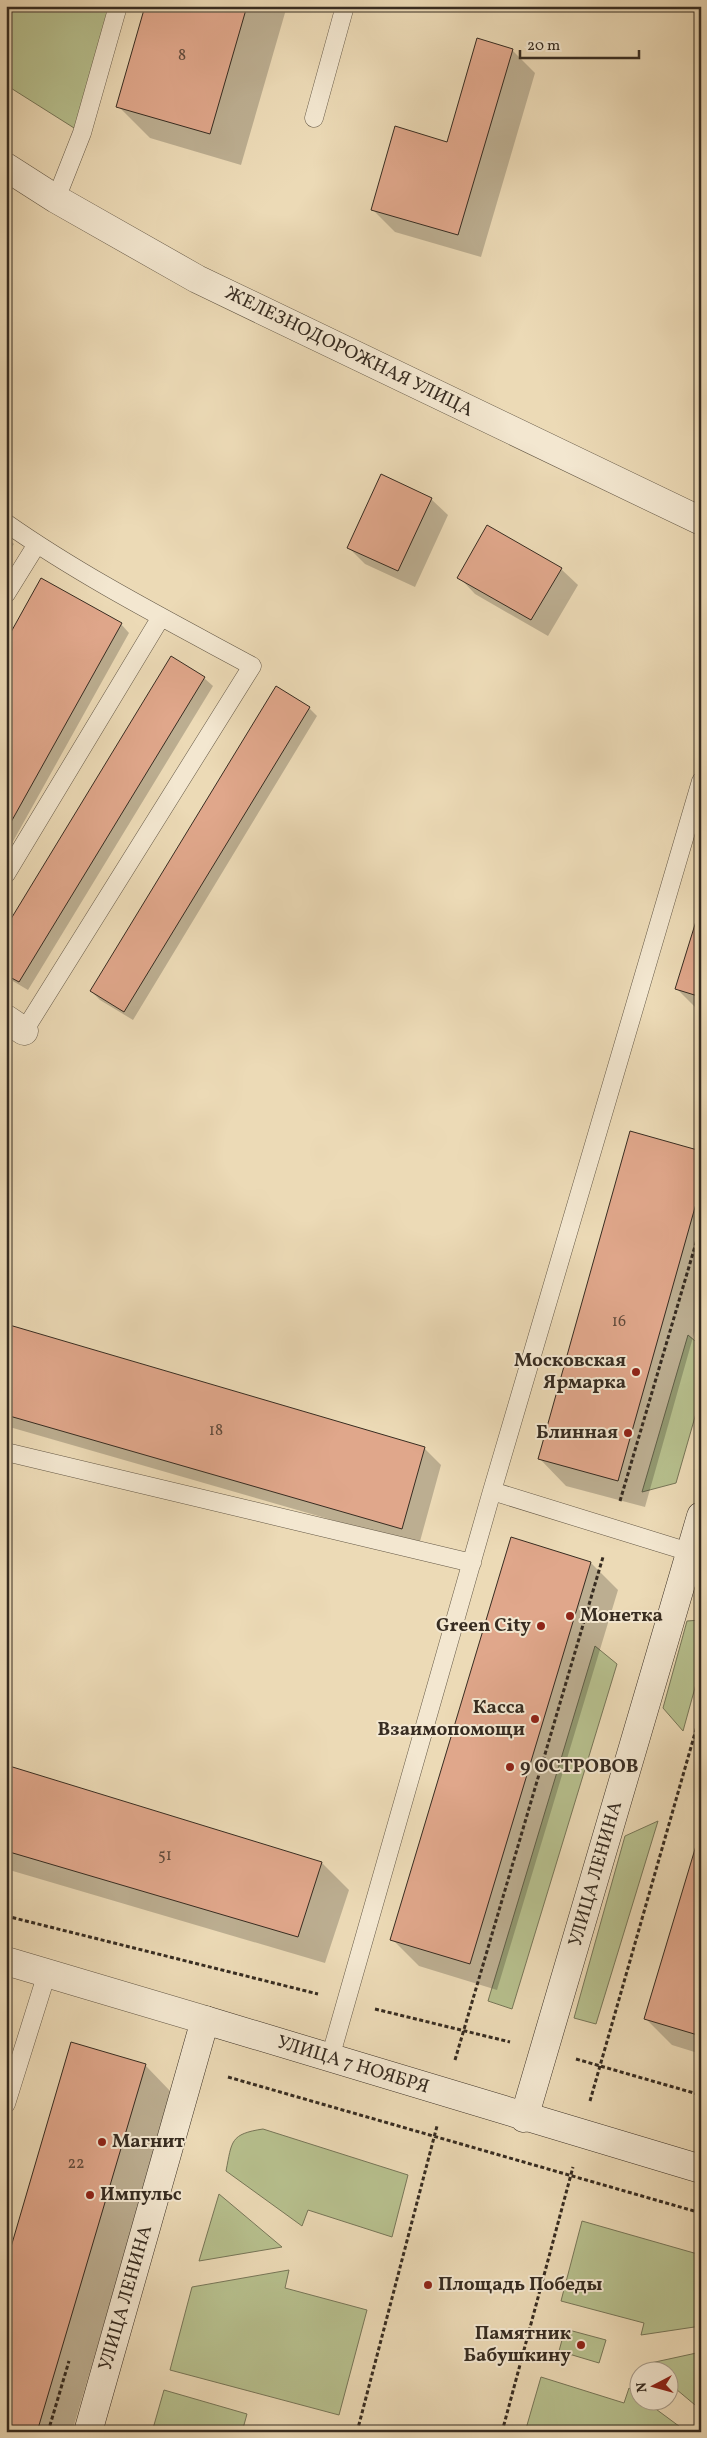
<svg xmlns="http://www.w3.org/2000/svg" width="707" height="2438" font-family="Vollkorn,serif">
  <rect width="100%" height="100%" fill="#ecdab6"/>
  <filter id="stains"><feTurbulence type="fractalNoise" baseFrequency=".004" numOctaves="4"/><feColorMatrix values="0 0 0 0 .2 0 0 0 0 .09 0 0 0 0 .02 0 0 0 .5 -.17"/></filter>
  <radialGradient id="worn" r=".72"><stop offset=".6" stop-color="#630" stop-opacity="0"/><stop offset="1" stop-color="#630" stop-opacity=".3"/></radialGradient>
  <path fill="#b7c08e" stroke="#777658" d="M6,6H118L82,133L6,85Z
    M688,1335L701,1346V1396L676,1483L642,1492Z
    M701,1620V1666L683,1731L663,1708L687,1621Z
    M595,1646L617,1664L512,2009L488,2001Z
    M658,1821L596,2024L574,2018L625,1836Z
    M263,2129L408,2175L392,2237L308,2210L302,2226L226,2171C232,2141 230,2134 263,2129Z
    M219,2194L282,2247L199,2261Z
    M582,2221L701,2255V2326L641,2335L644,2323L561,2301Z
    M289,2270L285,2288L367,2310L339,2415L170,2370L192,2287Z
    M565,2329L606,2340L599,2363L559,2351Z
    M701,2352V2410L670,2384V2370H653L646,2364Z
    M541,2377L624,2403L629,2388L639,2396L640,2400L645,2401L687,2432H525Z
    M164,2390L247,2414L242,2432H152Z"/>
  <path fill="#0003" d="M147,6H287L241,165L150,138L118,106Z
    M512,50L535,73L481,257L395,232L372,209L447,143Z
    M431,499L448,515L415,587L365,564L348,547Z
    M6,537L14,544L6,555Z
    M561,569L578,585L548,636L475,594L459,577Z
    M121,624L129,633L6,854V644Z
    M204,678L213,686L28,990L6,977V929Z
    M309,708L317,716L133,1020L100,1000L91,991Z
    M701,909V1013L677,989Z
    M701,1153V1309L645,1507L566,1486L539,1458Z
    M6,1326L424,1448L441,1465L419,1545L6,1426Z
    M591,1563L618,1590L497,1990L419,1966L392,1939Z
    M6,1766L322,1863L349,1890L325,1963L6,1869Z
    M701,1833V2054L672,2045L645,2018Z
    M145,2065L172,2093L72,2432H6Z"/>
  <path fill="#e0a78b" stroke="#372c21" d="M145,6H247L210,134L116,107Z
    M477,38L513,49L458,235L371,210L395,126L447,142Z
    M381,474L432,498L398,571L347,548Z
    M487,525L562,568L531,620L457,578Z
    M41,578L122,623L6,831V641Z
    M171,656L205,677L19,982L6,975V927Z
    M276,686L310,707L124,1012L90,991Z
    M701,905V997L675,989Z
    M630,1131L701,1151V1186L618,1481L538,1459Z
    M6,1324L425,1447L402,1529L6,1415Z
    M511,1537L591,1562L470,1964L390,1940Z
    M6,1765L322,1862L298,1937L6,1851Z
    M701,1829V2036L644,2019Z
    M71,2042L146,2064L37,2432H6V2264Z"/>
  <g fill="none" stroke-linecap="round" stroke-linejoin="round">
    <defs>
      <path id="lane" d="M314,118L345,6
        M56,199L82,133L118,6
        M6,523C83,577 169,621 252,666L24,1031
        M6,594L37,544
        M6,874L161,617
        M6,1452L472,1563
        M492,1491L699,1555
        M330,2058L492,1491L701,781
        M6,2104L47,1973"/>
      <path id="street" d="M6,167L56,199L197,279L701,521
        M6,1019L24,1031
        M6,1961L205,2020"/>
      <path id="secondary" d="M524,2118L701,1516
        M88,2432L205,2020L701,2169"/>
    </defs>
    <use href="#lane" stroke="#645846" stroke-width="19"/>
    <use href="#street" stroke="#645846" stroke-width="29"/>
    <use href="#secondary" stroke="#372c21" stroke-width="29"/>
    <path stroke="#372c21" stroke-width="3" stroke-dasharray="4 2.5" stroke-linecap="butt" d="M620,1501L701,1226
      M6,1916L318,1994
      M375,2009L510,2042
      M576,2059L701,2095
      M455,2060L603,1557
      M228,2077L701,2213
      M590,2101L701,1712
      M48,2432L69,2361
      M357,2432L437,2126
      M502,2432L573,2167"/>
    <use href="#lane" stroke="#f3e7d0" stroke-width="18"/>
    <use href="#street" stroke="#f3e7d0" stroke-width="28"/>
    <use href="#secondary" stroke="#f3e7d0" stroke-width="28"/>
  </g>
  <g fill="#8f2418" stroke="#f3e7d0" stroke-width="2">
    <circle cx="636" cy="1372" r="5"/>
    <circle cx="628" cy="1433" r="5"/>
    <circle cx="570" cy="1616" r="5"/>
    <circle cx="541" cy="1626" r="5"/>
    <circle cx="535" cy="1719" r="5"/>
    <circle cx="510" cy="1767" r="5"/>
    <circle cx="102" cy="2142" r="5"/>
    <circle cx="90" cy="2195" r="5"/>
    <circle cx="428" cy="2285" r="5"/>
    <circle cx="581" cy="2345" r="5"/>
  </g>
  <g text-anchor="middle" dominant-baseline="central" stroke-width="4" stroke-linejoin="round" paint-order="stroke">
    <g font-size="16" fill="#614b3c">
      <text x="182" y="56">8</text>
      <text x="619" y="1322">16</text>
      <text x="216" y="1431">18</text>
      <text x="165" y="1856">51</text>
      <text x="76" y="2164">22</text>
    </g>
    <g font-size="19" fill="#372c21" stroke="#f3e7d0">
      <text transform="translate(349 352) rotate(26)">ЖЕЛЕЗНОДОРОЖНАЯ УЛИЦА</text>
      <text transform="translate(596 1874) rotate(-74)">УЛИЦА ЛЕНИНА</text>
      <text transform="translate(353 2065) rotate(17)">УЛИЦА 7 НОЯБРЯ</text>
      <text transform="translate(126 2298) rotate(-74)">УЛИЦА ЛЕНИНА</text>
    </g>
    <g font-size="19" font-weight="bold" fill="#372c21" stroke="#f3e7d0" text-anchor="end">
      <text x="626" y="1361">Московская<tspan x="626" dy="22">Ярмарка</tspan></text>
      <text x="618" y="1433">Блинная</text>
      <text x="580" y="1616" text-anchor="start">Монетка</text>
      <text x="531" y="1626">Green City</text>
      <text x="525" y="1708">Касса<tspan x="525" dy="22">Взаимопомощи</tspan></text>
      <text x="520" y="1767" text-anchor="start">9 ОСТРОВОВ</text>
      <text x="112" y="2142" text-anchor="start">Магнит</text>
      <text x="100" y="2195" text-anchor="start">Импульс</text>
      <text x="438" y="2285" text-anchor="start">Площадь Победы</text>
      <text x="571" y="2334">Памятник<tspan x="571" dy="22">Бабушкину</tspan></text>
    </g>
  </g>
  <rect width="707" height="2438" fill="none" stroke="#ecdab6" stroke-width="25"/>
  <rect x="8" y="8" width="692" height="2423" fill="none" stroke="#372c21" stroke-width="2.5"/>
  <rect x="12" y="12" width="682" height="2413" fill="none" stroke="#372c21"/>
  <g transform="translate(654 2386) rotate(264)"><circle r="24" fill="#f3e7d0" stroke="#a89c8a"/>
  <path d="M0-4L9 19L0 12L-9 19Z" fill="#8f2418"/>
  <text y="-8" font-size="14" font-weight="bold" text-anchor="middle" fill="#372c21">N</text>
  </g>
  <path d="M520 50v8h119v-8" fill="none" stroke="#372c21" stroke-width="2.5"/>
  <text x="527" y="50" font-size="15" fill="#372c21" stroke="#f3e7d0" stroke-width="4" paint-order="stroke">20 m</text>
  <rect width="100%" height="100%" filter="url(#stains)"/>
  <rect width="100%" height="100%" fill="url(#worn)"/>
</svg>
